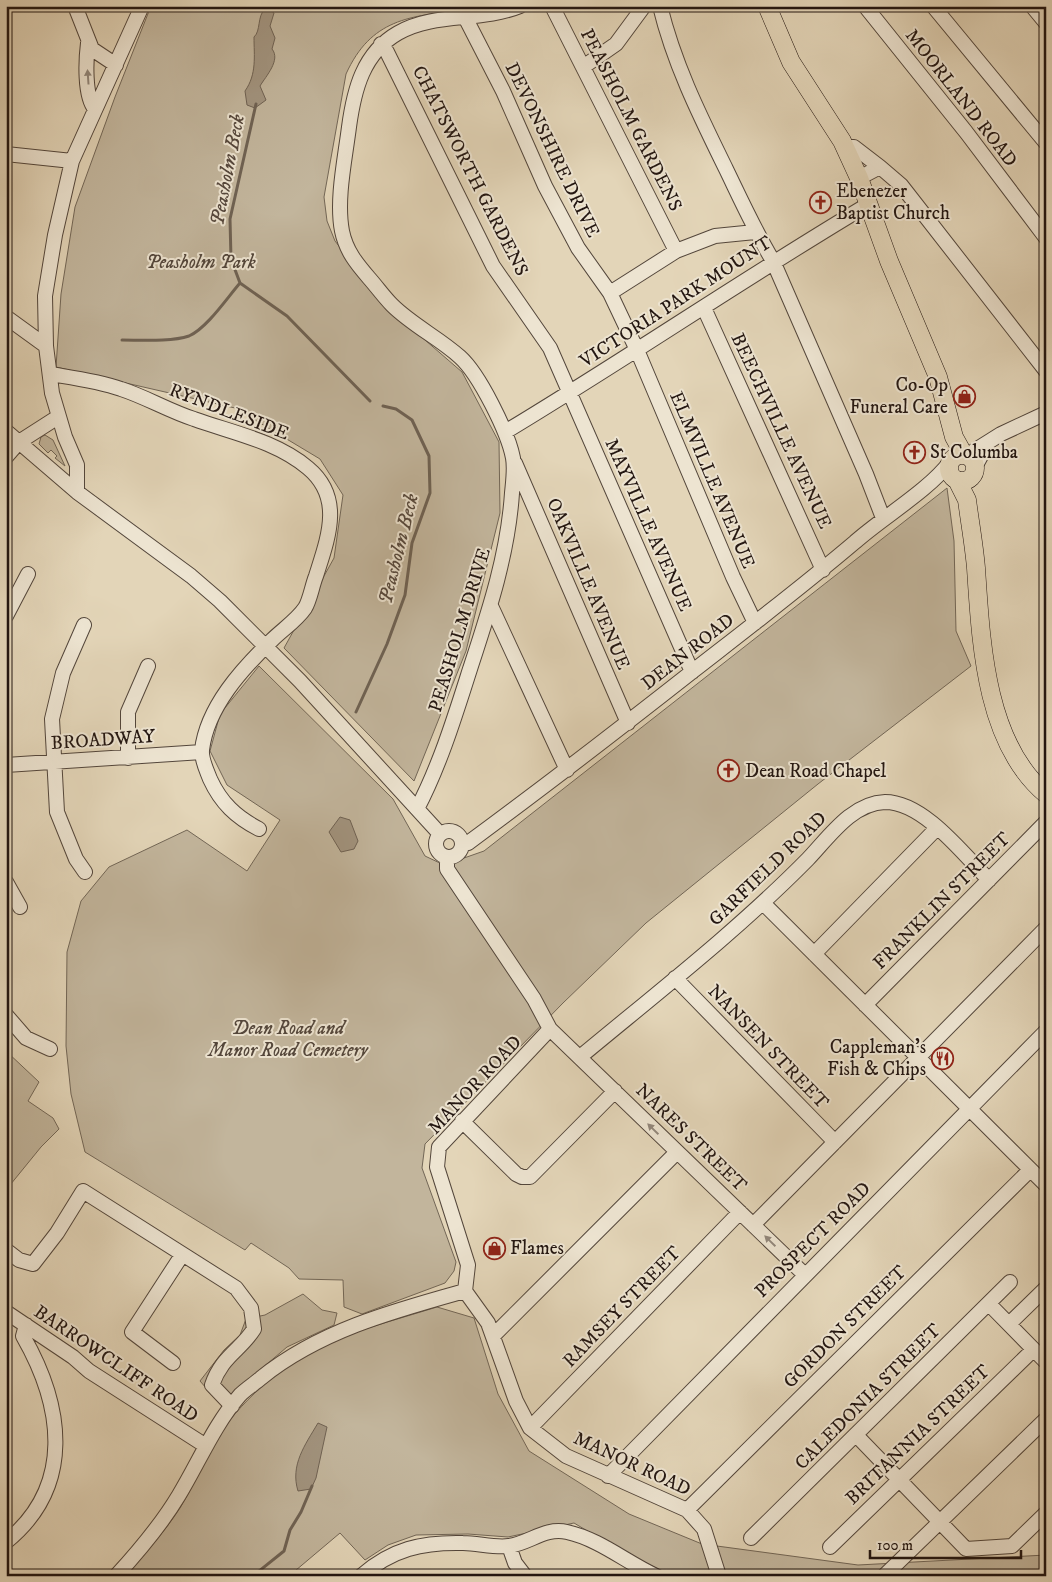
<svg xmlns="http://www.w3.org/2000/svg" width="1052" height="1582" font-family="'IM FELL DW Pica',serif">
  <rect width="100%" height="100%" fill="#e3d5b8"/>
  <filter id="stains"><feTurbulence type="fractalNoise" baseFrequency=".004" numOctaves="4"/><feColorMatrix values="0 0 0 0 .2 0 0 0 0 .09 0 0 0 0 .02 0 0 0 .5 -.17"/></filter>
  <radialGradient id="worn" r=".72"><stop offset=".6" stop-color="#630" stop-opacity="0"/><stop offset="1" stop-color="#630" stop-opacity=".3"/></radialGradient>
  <path fill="#c2b59c" stroke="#726656" d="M151,6H499C488,9 476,9 464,10C409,16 371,19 346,74L324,197L327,221L335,241L388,308L462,372L499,442L500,513L466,651L414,781L284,648L334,558L343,495L320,459L235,408L56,367L61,294L75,207L115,97Z
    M45,435L53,440L65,466L55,458L57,456L51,450L48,453L39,444L41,437Z
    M947,488L954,541L956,631L971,666L818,784L646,923L563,1003L425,1144L422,1168L456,1262L454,1271L445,1283L362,1314L344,1307L343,1280L299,1279L289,1268L251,1243L245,1250L85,1152L71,1094L66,1046L67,952L81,901L109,867L187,830L247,871L280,820L227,785L210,751L220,714L259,666L393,799L425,856L444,865L484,851Z
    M6,1051L39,1082L28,1101L53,1118L59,1129L41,1147L6,1190Z
    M303,1294L322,1310L337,1313L334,1325L287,1347L220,1404L200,1381L224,1350L240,1335L246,1319L265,1315Z
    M437,1307L474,1318L498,1394L529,1451L629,1514L702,1544L858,1565L1046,1555V1576H673L616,1548L574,1523L508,1537L468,1534L416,1535L388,1545L365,1560L340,1533L289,1576H125C144,1554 164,1533 180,1508C196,1482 206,1453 224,1428C252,1389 295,1357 339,1338C371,1326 405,1317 437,1307Z"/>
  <path fill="#a2947f" stroke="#6f6253" d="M265,9H269L274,13L270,26L275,38L272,49C281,60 266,76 260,86L266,100L255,108L247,105L245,91C257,74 254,56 254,37C261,31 257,16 265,9Z
    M340,817L350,820L358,841L354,849L341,852L329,832Z
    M318,1423L327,1427L316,1478L311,1489L298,1491C290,1465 305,1445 318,1423Z"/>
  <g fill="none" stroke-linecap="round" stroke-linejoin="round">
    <path stroke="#6f6253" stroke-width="3" d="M256,104L230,219L231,259L240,283L287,316L370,401
      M122,340C141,340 171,342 189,336C207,328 227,298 240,283
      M356,712L387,644L405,595L412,543L430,493L429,456L412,420L396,409L383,406
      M253,1576L284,1551L290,1530L301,1512L312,1486"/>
    <defs>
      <path id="minor" d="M75,6L92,49L116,65
        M552,6L676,251
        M660,6C674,64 700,116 726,169C741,200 755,231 773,261L866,474L883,518
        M865,6L966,132L1046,238
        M933,6L1046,143
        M1032,6L1046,23
        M465,17L503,91L545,186L578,248L610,293L637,350L733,577L755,623
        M88,43C86,59 84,96 95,109
        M381,44L387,52L493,266L550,348L692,672
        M583,67L616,44L644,6
        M845,147H854L880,167
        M6,154L72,161
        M859,178L880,167L901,185L1046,371
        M610,293L676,251L715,236L755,232
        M704,308L823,570
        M6,317L46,346
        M50,374C74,378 98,381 121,389C146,397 169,411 194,419C233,433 276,441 308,468C344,498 328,538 316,576C312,586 310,600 305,608C297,620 282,630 272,640C242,669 207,707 202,750C201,759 207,771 210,779C221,803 236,817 259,829
        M6,431L77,492L191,576L220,601L300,681L440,834
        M505,432C628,358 746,277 869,204
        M966,456L1001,434L1046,413
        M6,457L19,442L58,417
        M515,463L628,723
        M975,467L987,445
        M77,492V465L65,437L52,393L46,346L45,296L55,235L72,161L142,6
        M491,606L567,770
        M6,616L28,574
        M84,625L63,673L52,719L57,812L76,859L85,872
        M128,758V712L148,666
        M6,765L202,752
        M417,809C440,765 455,716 470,669C489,611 508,554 512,493C513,482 515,469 513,458C508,432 479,374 460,357C439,338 412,325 392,305C384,297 377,287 369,278C357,264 346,251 342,231C336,200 345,159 349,127C354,90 363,53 398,33C434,12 481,22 520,6
        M436 844a13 13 0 1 1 26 0a13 13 0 1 1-26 0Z
        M462,844L468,843C544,787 618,730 693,671C747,629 802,587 855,542C883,517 928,491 950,462
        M447,858V869L534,999L550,1029L439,1147L437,1167L468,1265L465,1291L488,1323L516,1401L530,1428L566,1456L687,1510L704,1529L719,1576
        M6,882L20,907
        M764,904L1046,1185
        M814,954L937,828
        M675,978L835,1142
        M865,1005L1046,822
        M6,1015L26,1038L50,1049
        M550,1029L805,1275
        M580,1057C657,993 737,931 808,859C829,837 852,803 885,802C924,802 964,855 989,880
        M462,1121L516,1174L522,1177H530L615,1091
        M753,1225L1046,928
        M6,1250L19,1260L33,1264L57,1233L83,1191L236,1288L251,1308L254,1329C240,1351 222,1356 212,1385L232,1406
        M989,1304L1046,1362
        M6,1312L73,1357L89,1371L206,1446
        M1009,1324L1046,1288
        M493,1336L677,1152
        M173,1363L132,1332L182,1255
        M530,1428L740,1212
        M856,1435L966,1549L1012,1546L1046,1513
        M608,1476L1046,1031
        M687,1510L1030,1170
        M751,1538L1010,1282
        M6,1542C75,1486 63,1406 23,1336L26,1325
        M509,1546L515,1563L525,1576
        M830,1547L1033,1350
        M116,1576C139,1551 161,1525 179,1495C199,1462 214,1425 240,1395C246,1389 254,1384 261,1378C319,1331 393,1311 465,1291
        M361,1576C392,1549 422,1542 463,1543C478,1543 494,1548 509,1546C530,1543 545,1527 567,1532C599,1539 626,1562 656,1576
        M884,1576L1046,1419"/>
      <path id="major" d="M767,6L791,62L842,141L859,178L889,261L938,377L954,437L964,455
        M949 468a13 13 0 1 1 26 0a13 13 0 1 1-26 0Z
        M957,480L967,500C970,523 974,545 976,568C981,642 985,743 1046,794"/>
    </defs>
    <use href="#minor" stroke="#53463b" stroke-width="16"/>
    <use href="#major" stroke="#231611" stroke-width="19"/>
    <use href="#minor" stroke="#ede4d1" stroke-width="14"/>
    <use href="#major" stroke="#e3d5b8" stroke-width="18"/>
  </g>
  <defs><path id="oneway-solid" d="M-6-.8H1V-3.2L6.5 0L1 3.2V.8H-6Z" transform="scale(1.25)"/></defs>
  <g fill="#92877b">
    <use href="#oneway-solid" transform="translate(88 77) rotate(-94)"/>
    <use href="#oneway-solid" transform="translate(653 1129) rotate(-136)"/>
    <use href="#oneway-solid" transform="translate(770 1241) rotate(-136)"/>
  </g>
  <defs>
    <symbol id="church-ring" viewBox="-11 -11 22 22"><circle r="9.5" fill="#ede4d1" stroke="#8f2418" stroke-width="1.5"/><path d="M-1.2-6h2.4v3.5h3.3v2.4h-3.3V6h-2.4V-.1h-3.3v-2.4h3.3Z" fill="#8f2418"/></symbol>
    <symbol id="shop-ring" viewBox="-11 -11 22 22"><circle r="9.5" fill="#ede4d1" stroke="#8f2418" stroke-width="1.5"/><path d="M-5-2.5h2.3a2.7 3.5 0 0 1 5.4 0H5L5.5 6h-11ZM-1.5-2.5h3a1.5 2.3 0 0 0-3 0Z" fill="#8f2418"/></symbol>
    <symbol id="restaurant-ring" viewBox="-11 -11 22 22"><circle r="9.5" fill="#ede4d1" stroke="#8f2418" stroke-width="1.5"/><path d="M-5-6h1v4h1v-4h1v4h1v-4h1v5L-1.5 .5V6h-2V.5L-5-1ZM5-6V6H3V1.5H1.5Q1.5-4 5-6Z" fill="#8f2418"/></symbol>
  </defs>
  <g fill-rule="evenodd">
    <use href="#church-ring" x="808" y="190" width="25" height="25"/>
    <use href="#shop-ring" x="952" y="384" width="25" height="25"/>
    <use href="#church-ring" x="902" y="440" width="25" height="25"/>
    <use href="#church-ring" x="716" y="758" width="25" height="25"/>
    <use href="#restaurant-ring" x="930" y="1046" width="25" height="25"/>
    <use href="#shop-ring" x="482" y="1236" width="25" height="25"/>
  </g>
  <g text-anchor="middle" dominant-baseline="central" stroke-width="4" stroke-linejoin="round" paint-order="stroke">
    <g font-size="19" fill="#231611" stroke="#ede4d1">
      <text transform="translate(961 98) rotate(52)">MOORLAND ROAD</text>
      <text transform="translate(631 120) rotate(63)">PEASHOLM GARDENS</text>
      <text transform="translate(552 150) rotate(64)">DEVONSHIRE DRIVE</text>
      <text transform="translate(470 171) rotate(63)">CHATSWORTH GARDENS</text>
      <text transform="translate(676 302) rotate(-33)">VICTORIA PARK MOUNT</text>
      <text transform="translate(229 412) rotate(21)">RYNDLESIDE</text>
      <text transform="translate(781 431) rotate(65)">BEECHVILLE AVENUE</text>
      <text transform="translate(712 480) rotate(67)">ELMVILLE AVENUE</text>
      <text transform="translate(648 525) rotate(66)">MAYVILLE AVENUE</text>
      <text transform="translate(588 584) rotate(67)">OAKVILLE AVENUE</text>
      <text transform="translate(460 630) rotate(-73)">PEASHOLM DRIVE</text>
      <text transform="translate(688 652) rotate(-38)">DEAN ROAD</text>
      <text transform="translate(103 740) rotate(-4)">BROADWAY</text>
      <text transform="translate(768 869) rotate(-44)">GARFIELD ROAD</text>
      <text transform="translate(942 901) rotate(-45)">FRANKLIN STREET</text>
      <text transform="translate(768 1047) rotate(46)">NANSEN STREET</text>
      <text transform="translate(475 1085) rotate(-47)">MANOR ROAD</text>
      <text transform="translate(691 1138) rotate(44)">NARES STREET</text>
      <text transform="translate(813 1240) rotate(-45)">PROSPECT ROAD</text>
      <text transform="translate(622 1307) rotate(-46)">RAMSEY STREET</text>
      <text transform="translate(845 1327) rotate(-45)">GORDON STREET</text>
      <text transform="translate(116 1364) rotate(34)">BARROWCLIFF ROAD</text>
      <text transform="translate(868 1397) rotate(-45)">CALEDONIA STREET</text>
      <text transform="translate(918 1435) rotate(-44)">BRITANNIA STREET</text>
      <text transform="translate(632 1464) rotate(25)">MANOR ROAD</text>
    </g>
    <g font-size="19" fill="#231611" stroke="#ede4d1" text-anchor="start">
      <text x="836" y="191">Ebenezer<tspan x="836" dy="22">Baptist Church</tspan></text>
      <text x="948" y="385" text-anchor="end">Co-Op<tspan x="948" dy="22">Funeral Care</tspan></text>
      <text x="930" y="452">St Columba</text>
      <text x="745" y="771">Dean Road Chapel</text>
      <text x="926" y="1047" text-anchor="end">Cappleman's<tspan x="926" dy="22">Fish &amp; Chips</tspan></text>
      <text x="510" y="1248">Flames</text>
    </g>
    <g font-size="19" font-style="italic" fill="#53463b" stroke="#ede4d1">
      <text x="201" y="262">Peasholm Park</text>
      <text x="288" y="1028">Dean Road and<tspan x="288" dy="22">Manor Road Cemetery</tspan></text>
    </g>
    <g font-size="20" font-style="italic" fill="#56483d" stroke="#ede4d1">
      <text transform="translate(228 170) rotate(-79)">Peasholm Beck</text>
      <text transform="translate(399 549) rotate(-76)">Peasholm Beck</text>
    </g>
  </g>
  <rect width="1052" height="1582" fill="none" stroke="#e3d5b8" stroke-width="25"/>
  <rect x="8" y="8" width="1037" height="1567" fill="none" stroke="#231611" stroke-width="2.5"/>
  <rect x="12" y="12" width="1027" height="1557" fill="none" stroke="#231611"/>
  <path d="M870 1550v8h151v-8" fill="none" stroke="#231611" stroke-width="2.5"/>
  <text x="877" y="1550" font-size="15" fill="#231611" stroke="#ede4d1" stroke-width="4" paint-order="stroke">100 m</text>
  <rect width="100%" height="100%" filter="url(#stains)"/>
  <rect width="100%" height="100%" fill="url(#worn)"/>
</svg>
